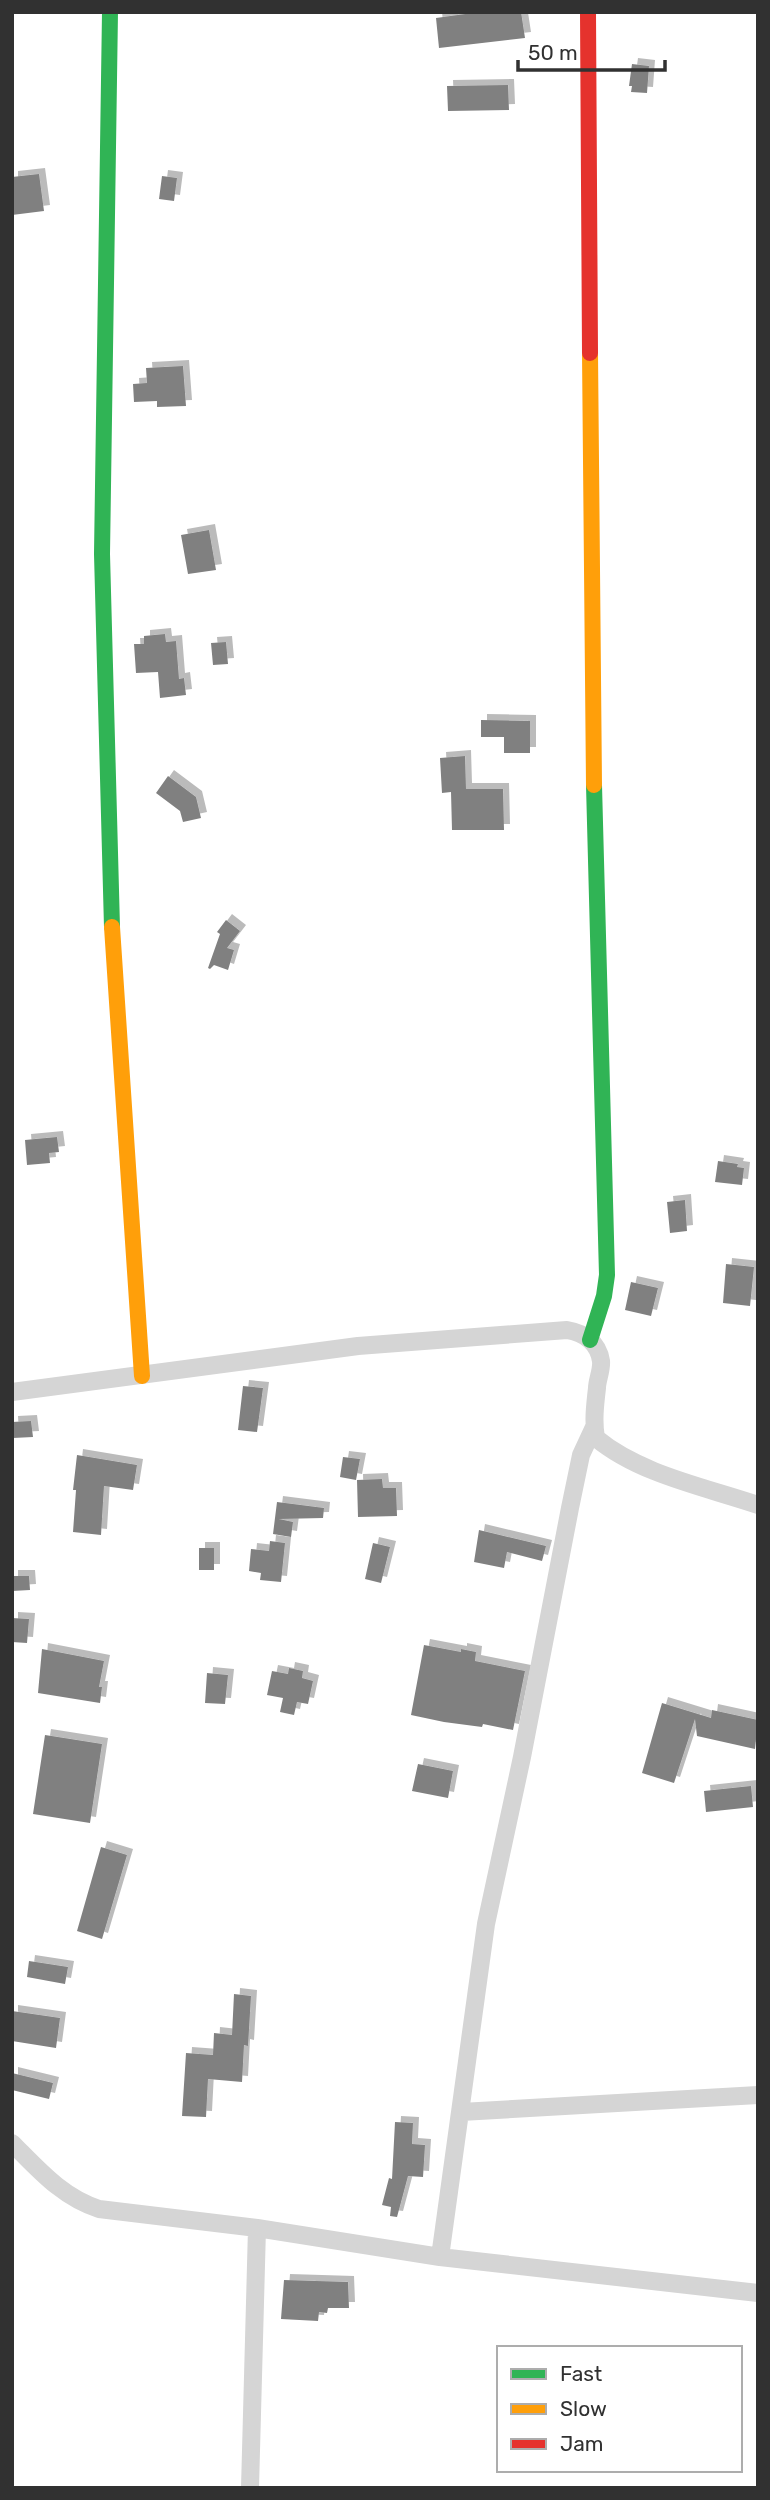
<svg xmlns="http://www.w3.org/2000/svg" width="770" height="2500" font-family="Rubik,sans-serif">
  <defs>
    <filter id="shadow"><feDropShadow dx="6" dy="-6" stdDeviation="0" flood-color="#0004"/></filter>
  </defs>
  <rect width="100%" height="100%" fill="#fff"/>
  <path fill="#808080" filter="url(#shadow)" d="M480,12H521L525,38L439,48L436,18Z
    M632,64L649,66L647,93L631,92L632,86H629Z
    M508,85L509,110L448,111L447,86Z
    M39,174L44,211L12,215V177Z
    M162,176L177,178L174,201L159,199Z
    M183,366L186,406L157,407V401L134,402L133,384L147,383L146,368Z
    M209,530L216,570L188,574L181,535Z
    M165,634L166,642L176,641L179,679L184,678L186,695L160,698L158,672L136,673L134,644H144V636Z
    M226,642L228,664L213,665L211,643Z
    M481,720L530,721V753H504V737H481Z
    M465,756L466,789H503L504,830H452L451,792L442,793L440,758Z
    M168,776L196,797L201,818L183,822L180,811L156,793Z
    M226,920L240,931L227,948L234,950L228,970L214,965L210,969L208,968L220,934L217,932Z
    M57,1137L59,1152L49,1153L50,1163L27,1165L25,1140Z
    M718,1161L738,1164L737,1167L744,1168L742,1185L715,1182Z
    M685,1200L687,1231L670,1233L667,1202Z
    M726,1264L754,1267L750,1306L723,1303Z
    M631,1282L658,1288L651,1316L625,1310Z
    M243,1386L263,1388L257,1432L238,1430Z
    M31,1421L33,1437L13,1438L12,1422Z
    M77,1455L137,1465L133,1490L104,1486L101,1535L73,1532L76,1490H73Z
    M343,1457L360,1459L356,1480L340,1477Z
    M382,1479L383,1488H396L397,1516L358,1517L357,1480Z
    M277,1502L324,1508L323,1518L279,1519L293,1522L291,1537L273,1534Z
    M479,1530L546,1546L542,1561L507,1552L504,1568L474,1562Z
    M270,1541L285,1543L281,1582L260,1580L261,1573L249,1571L251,1549L269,1551Z
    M373,1543L390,1547L381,1583L365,1579Z
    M199,1548H214V1570H199Z
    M12,1576H29L30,1590L12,1591Z
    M12,1618L29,1619L27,1643L12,1642Z
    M424,1645L461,1652V1649L476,1652L475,1661L525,1671L513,1730L483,1724L482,1727L444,1722L411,1715Z
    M42,1649L104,1661L99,1687H102L100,1703L38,1693Z
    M289,1668L303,1671L302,1678L313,1681L308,1704L297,1702L294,1715L280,1712L283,1698L267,1695L272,1671L288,1674Z
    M207,1673L228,1675L225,1704L205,1703Z
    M662,1703L711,1718L712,1710L758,1720L755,1749L697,1736L695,1719L674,1783L642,1773Z
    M45,1735L102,1744L90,1823L33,1814Z
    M418,1764L453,1771L448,1798L412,1791Z
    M751,1786L753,1807L706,1812L704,1791Z
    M101,1847L127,1855L102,1939L77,1931Z
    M29,1961L68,1967L65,1984L27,1977Z
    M234,1994L251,1996L248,2046L244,2045L242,2082L208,2079L206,2117L182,2116L186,2053L213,2055L214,2033L232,2035Z
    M12,2011L60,2018L56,2048L12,2041Z
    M12,2073L53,2083L49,2099L12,2090Z
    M395,2122L413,2123L412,2144L425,2145L423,2177L408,2176L397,2217L390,2216L391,2207L382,2205L389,2178L392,2179Z
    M284,2280L348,2282L349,2308H328L327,2313L319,2312L318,2321L281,2319Z"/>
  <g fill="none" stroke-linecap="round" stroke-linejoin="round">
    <path stroke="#d5d5d5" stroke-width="18" d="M12,1392L358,1346L567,1330C584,1333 598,1342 601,1361C602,1370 597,1380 597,1388C595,1405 593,1422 596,1438C639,1474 705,1487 758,1505
      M461,2112L758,2095
      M12,2143C39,2170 62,2197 99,2209L257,2228L440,2257L758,2293
      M440,2257L486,1924L522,1757L570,1508L581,1455L594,1427
      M250,2488L257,2228"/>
    <path stroke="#30b455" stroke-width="16" d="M110,12L102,554L112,927
      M590,1340L604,1296L607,1275L594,785"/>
    <path stroke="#ff9f0a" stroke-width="16" d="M590,353L594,785
      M112,927L142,1376"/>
    <path stroke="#e5322d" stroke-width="16" d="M588,12L590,353"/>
  </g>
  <rect width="770" height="2500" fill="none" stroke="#313131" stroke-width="28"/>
  <rect x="497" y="2346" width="245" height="126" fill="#ffffff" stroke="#adadad" stroke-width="2"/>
  <rect x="511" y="2369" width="35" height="10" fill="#30b455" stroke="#adadad" stroke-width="2"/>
  <text x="560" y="2381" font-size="21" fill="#313131">Fast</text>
  <rect x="511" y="2404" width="35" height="10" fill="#ff9f0a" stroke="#adadad" stroke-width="2"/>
  <text x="560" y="2416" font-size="21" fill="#313131">Slow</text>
  <rect x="511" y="2439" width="35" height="10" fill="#e5322d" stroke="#adadad" stroke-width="2"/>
  <text x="560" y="2451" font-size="21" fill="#313131">Jam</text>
  <path d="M518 60v10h147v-10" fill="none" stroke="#313131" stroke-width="3.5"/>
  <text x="528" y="60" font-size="21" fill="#313131" stroke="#ffffff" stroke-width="5" paint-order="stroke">50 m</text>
</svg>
